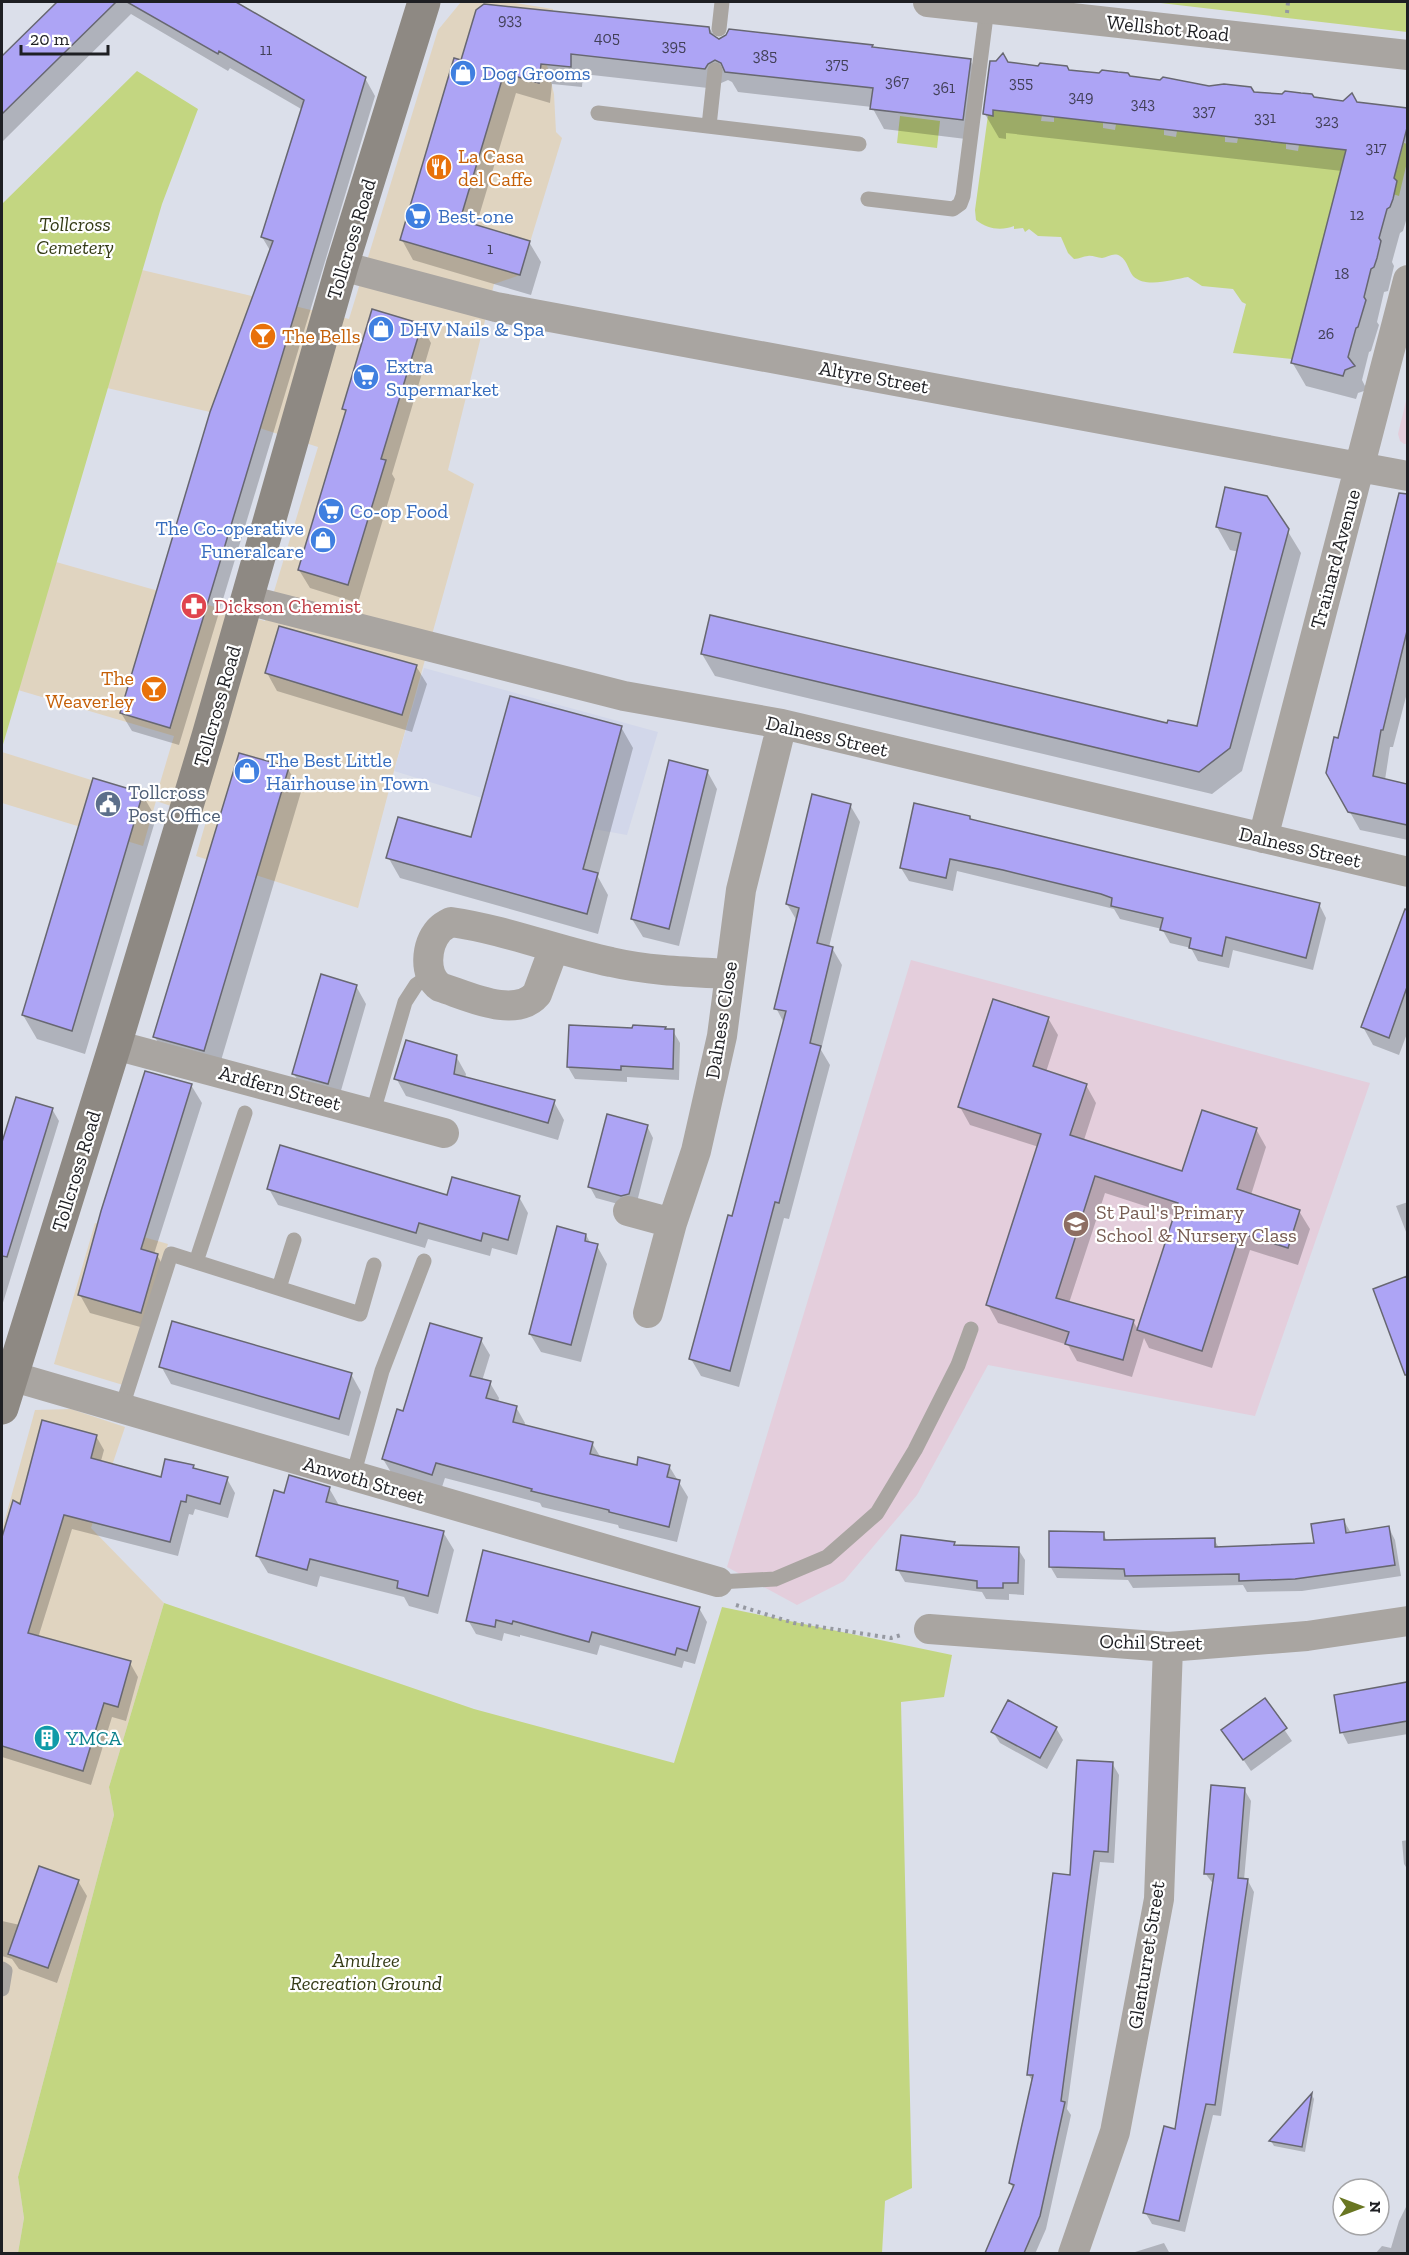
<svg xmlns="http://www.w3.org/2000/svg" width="1409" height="2255" font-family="'Zilla Slab',serif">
  <rect width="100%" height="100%" fill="#dbdfea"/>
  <path fill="#e0d4c0" d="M461,2H509L553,9L547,65L554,94L556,132L562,138L520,275L494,284L448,470L474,484L394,771L358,908L196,856L207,818L156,801L143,846L2,803V752L155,800L174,736L18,690L56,562L265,621L318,447L210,412L107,388L142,270L349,319L438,30Z
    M95,1223L168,1244L123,1385L54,1364Z
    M71,1409L125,1427L91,1528L164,1603L109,1787L114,1815L18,2177L24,2218L18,2253L2,2254V1530L35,1410Z"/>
  <path fill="#d2d7ea" d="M424,668L658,732L627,835L594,829L482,798L394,771Z"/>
  <path fill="#e4cedc" d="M1407,397V444H1404L1400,441L1398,434Z
    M911,960L1370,1083L1255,1416L988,1365L917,1495L844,1581L797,1605L727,1567Z"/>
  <path fill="#c3d681" d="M1152,2H1407V32Z
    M137,71L198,109L162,204L2,748V204Z
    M993,110L1042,115L1041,121L1054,122V117L1103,122V128L1115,130L1116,124L1164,129V135L1176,137L1177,131L1225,136V142L1237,143L1238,138L1286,143V149L1298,151L1299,145L1347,150L1292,359L1233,353L1246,304L1242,302L1233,289L1202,286L1188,277C1174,279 1146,289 1133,276C1128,270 1128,261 1120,256C1114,252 1108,257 1102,258C1097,258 1092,255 1088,256C1083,256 1080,259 1074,259L1068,253L1061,237L1038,236L1029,229L1025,232L1023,228L1014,229V226C1001,231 987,229 976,220L975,210L988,115L993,116Z
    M900,116L940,121L937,148L897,143Z
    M1404,143L1407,144V162L1399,196L1390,193L1397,181L1394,178Z
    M164,1603L474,1709L674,1763L722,1607L952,1655L944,1697L901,1702L912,2188L885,2201L882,2253H18L24,2218L18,2177L114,1815L109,1787Z"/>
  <path fill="#0003" fill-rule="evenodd" d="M59,2H233L365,78L375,96L179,745L132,731L121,713L271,252L262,237L303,110L230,68L228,71L131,14L2,142V58Z
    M709,28L718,40L873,49L970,60L982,81L974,140L884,129L872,107L738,92L732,82L728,80L719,84L717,89L583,74L582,87L552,84L550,103L516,93L476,226L529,242L541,262L531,295L413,260L402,240L462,62Z
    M1007,64L1408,109V214L1403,231L1400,233L1392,262L1394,266L1390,283L1388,291L1384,292L1377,322L1379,325L1371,351L1369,352L1362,380L1367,390L1358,393L1356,399L1306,386L1292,362L1342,171L1006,133V139L999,138L985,114Z
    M421,325L431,343L392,474L395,479L358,603L310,588L299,570L347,414L344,409Z
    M1217,527L1287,530L1301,553L1242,771L1212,794L715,676L702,654L1198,728L1239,552L1230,550Z
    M1408,527V689L1393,747H1390L1385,780L1408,786V840L1360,830L1328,773L1339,740L1389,540Z
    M416,666L427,684L412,732L277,691L267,673Z
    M621,727L633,748L598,877L608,895L598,934L400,878L388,857L472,839Z
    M288,769L301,792L217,1074L168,1061L155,1037Z
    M707,771L717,789L679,946L643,937L632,919Z
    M142,794L156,818L85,1054L37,1039L23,1015Z
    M850,805L860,822L829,947L832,948L842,965L821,1050L830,1065L789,1219L784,1218L739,1387L701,1376L691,1359L733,1218L784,1023L776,1008L797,921L787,904Z
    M969,817L971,820L1319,904L1326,918L1313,970L1233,950L1229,968L1198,961L1191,948L1170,943L1162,929L1120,919L1114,909L957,871L953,891L909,881L901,868Z
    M1408,907V1031L1399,1055L1373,1045L1363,1027Z
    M356,986L366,1004L338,1101L304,1092L294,1074Z
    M1048,1018L1058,1035L1046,1072L1086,1085L1096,1103L1084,1140L1183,1173L1256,1129L1266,1147L1251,1195L1299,1211L1310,1229L1298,1265L1250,1250L1212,1368L1149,1348L1144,1338L1132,1377L1077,1361L1068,1345L998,1323L988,1305L1039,1147L970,1125L960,1107ZM1105,1193L1176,1216L1139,1331L1133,1321L1069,1303Z
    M665,1028L666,1031H673L680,1043L679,1080L627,1077V1082L575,1079L568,1067Z
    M456,1056L466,1074L465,1079L554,1102L564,1120L558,1140L406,1096L396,1078Z
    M191,1085L202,1103L154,1254L157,1255L167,1273L151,1330L90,1313L80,1295Z
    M52,1109L59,1121L2,1306V1142Z
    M647,1126L653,1138L636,1206L629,1207L596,1198L590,1187Z
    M269,1189L519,1197L528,1213L517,1255L492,1248L490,1256L428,1239L425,1248L278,1205Z
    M1408,1202V1237L1396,1206Z
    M586,1235L591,1244L597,1246L607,1264L581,1362L541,1352L530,1334Z
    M1408,1278V1372L1375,1290Z
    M481,1340L490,1355L482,1381L490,1383L499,1398L498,1402L516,1407L525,1423L524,1427L592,1443L601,1458L638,1467L669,1466L688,1497L677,1542L619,1528L618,1525L542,1507L540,1503L445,1478L441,1490L392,1474L383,1459L404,1413Z
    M161,1366L351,1374L361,1392L349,1436L171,1384Z
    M96,1436L104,1450L101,1461L162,1479L193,1467L195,1470L227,1479L235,1493L228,1518L195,1509L193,1515L189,1514L178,1556L72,1529L38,1638L130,1663L138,1677L126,1721L112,1717L91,1785L2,1757V1543L14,1503L21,1506Z
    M329,1488L340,1507L443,1532L454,1550L438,1614L409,1606L404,1597L320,1576L317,1587L268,1573L257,1555L285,1495Z
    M1344,1521L1351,1533L1389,1528L1395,1540L1401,1576L1302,1591L1247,1592L1243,1585L1133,1588L1128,1580L1057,1578L1050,1566L1103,1534L1108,1542L1214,1539L1219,1548L1316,1545Z
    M954,1543L956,1547L1018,1549L1025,1560L1024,1595L1009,1594V1600L986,1599L982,1592L905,1582L898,1570Z
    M699,1608L707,1622L695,1664L684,1661L682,1668L600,1645L597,1655L520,1635V1637L504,1633L502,1641L476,1634L468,1620Z
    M1408,1684V1734L1348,1744L1342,1732L1336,1696Z
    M1264,1700L1292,1741L1251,1771L1223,1730Z
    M1056,1728L1063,1740L1047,1769L1000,1743L993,1732Z
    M1112,1763L1119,1775L1114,1863L1100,1862L1067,2109L1071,2115L1046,2229L1035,2254H986L1014,2189L1010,2183L1033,2082L1028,2074L1071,1877Z
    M1244,1789L1251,1801L1244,1880L1248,1881L1254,1892L1221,2116L1213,2115L1185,2232L1152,2224L1145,2212L1176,2130L1214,1885L1205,1873Z
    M1408,1840V1870L1404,1864L1402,1841Z
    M78,1881L87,1896L57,1983L19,1969L12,1959L2,1956V1921L20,1925Z
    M1312,2095L1314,2099L1305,2152L1274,2146L1271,2141Z
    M1408,2203V2254H1375L1382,2246L1391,2248L1399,2221Z
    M1164,2243L1170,2254H1136L1135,2252Z"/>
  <path fill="#ada4f5" stroke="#676771" stroke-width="1.5" d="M57,2H116L2,114V56Z
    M127,2H236L366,77L170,728L120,713L210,412L273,241L261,237L304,100L219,51L218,54Z
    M484,4L709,27L710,33L719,39L726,35L729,29L873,45L872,47L971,59L963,120L870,109L873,88L725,72L721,63L715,60L708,64L705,69L571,54V67L541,64L539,83L504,73L460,220L530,241L520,275L400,240L454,58L461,60L476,10Z
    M1003,53L1008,62L1038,66L1040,63L1067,66L1069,70L1099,73L1102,70L1118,72L1128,73L1130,76L1160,80L1163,77L1209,86L1224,84L1251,87L1254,92L1282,94L1285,91L1301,93L1312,94L1314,97L1343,101L1352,93L1357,102L1407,108V128L1394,178L1397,181L1393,199L1390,207L1387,209L1379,238L1381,241L1377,258L1374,267L1371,269L1364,297L1366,300L1358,327L1356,328L1348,357L1355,366L1345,370L1343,376L1291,363L1346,150L993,110V116L983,114L990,61H996Z
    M372,309L422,324L381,459L386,460L348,585L298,570L346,410L342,409Z
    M1225,487L1267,496L1289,529L1230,748L1199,772L701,654L710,615L1167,723L1168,720L1197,726L1241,533L1216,527Z
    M1399,493L1407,494V631L1383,730H1381L1373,776L1407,784V825L1348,812L1326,773L1334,737L1338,738Z
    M279,626L417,665L402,715L265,673Z
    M510,696L622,726L583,869L598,873L587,914L386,858L398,817L471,837Z
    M239,753L289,767L204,1051L153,1037Z
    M669,760L708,770L669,929L631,919Z
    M93,778L143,793L72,1031L22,1015Z
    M812,794L851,804L817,943L833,947L810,1043L821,1046L779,1203L775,1202L730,1371L689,1359L728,1215L732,1216L786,1011L774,1009L799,908L786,904Z
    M914,803L970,816V819L1041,836L1320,903L1306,958L1226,937L1222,956L1189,948L1191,938L1160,930L1163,918L1111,906L1112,898L1101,894L1003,870L950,859L946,878L900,868Z
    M1405,909L1407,910V987L1389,1038L1361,1027Z
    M321,974L357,985L328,1084L292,1074Z
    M993,999L1049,1017L1033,1066L1087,1084L1070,1135L1182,1171L1202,1110L1257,1128L1237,1189L1300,1210L1288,1248L1240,1233L1202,1351L1137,1330L1178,1203L1095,1176L1056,1298L1134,1320L1123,1360L1065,1344L1069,1332L986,1305L1041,1134L958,1107Z
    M569,1025L632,1028L633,1025L666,1027L665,1029H674L673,1069L621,1066V1070L567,1067Z
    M406,1040L457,1055L454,1074L555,1100L548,1123L394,1079Z
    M145,1071L192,1084L141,1249L158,1254L141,1313L78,1295L101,1211Z
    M16,1097L53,1108L7,1257L2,1256V1142Z
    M607,1114L648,1125L629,1194L621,1196L588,1187Z
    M280,1145L447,1195L452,1177L520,1196L508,1240L483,1233L481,1241L419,1223L416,1233L267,1189Z
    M557,1226L586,1234L585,1241L598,1244L571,1345L529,1334Z
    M1407,1276V1375H1405L1373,1289Z
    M172,1321L352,1373L339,1419L159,1367Z
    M430,1323L482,1338L470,1376L491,1381L486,1398L517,1406L513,1422L593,1442L590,1454L637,1465L638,1457L670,1465L667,1477L680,1480L669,1527L609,1512V1510L531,1491L532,1489L436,1463L432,1475L382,1459L397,1409L403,1411Z
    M42,1420L97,1435L91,1458L161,1477L165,1459L194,1465L193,1468L228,1477L220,1504L187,1495L186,1502L181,1501L170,1542L64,1515L28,1633L131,1661L118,1707L104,1703L83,1771L2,1746V1537L13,1500L20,1504Z
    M289,1475L330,1487L326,1502L444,1531L428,1596L397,1588L398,1581L310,1559L307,1570L256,1556L274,1490L284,1493Z
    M1344,1519L1346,1533L1389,1526L1395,1565L1295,1579L1239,1581V1574L1125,1576L1124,1569L1049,1567V1531L1104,1532V1540L1215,1538V1547L1314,1543L1311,1524Z
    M901,1535L955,1542L954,1545L1019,1547L1018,1583H1003V1588H977V1581L896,1570Z
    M483,1550L700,1607L687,1651L677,1648L675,1655L592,1632L589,1642L513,1621L512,1624L496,1620L495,1627L466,1621Z
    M1407,1682V1721L1340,1733L1334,1695Z
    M1265,1698L1287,1728L1243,1760L1221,1730Z
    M1008,1700L1057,1727L1040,1758L991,1732Z
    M1077,1760L1113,1762L1108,1852L1094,1851L1061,2101L1065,2102L1040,2216L1024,2253H985L1014,2185L1009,2183L1033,2075H1027L1053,1873L1070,1875Z
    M1211,1785L1245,1788L1238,1878L1248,1879L1215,2105L1206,2104L1179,2221L1143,2213L1164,2126L1175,2129L1214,1874H1204Z
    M39,1866L79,1880L48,1968L8,1954Z
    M1312,2093L1302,2147L1269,2141Z"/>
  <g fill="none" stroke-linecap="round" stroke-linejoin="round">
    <path stroke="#9699a1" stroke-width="4" stroke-dasharray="3 4.5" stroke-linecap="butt" d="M1287,13L1288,2
      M736,1605L794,1623L891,1638L901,1635"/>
    <path stroke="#a9a5a1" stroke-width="15" d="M719,29L722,2
      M598,113L859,144
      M709,126L715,70
      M868,199L953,209L960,204L963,196L987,8
      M373,1112L405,1002L416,985L431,975
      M196,1262L245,1113
      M279,1288L294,1240
      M121,1410L171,1254L360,1314L374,1265
      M353,1476L382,1371L424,1261
      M718,1582L775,1579L827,1557L877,1513L915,1450L958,1365L971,1329
      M2,1969L5,1971L2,1989"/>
    <path stroke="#a9a5a1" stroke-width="30" d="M928,2L1408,55
      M342,266L496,307L1408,476
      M247,600L624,696L782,724L1408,872
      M1263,838L1408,280
      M554,948L537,994C515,1020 466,995 440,987C423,975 426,945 439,930C442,927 447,924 451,922C506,930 558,951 611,962C650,971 690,972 729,974
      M115,1045L444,1133
      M628,1211L672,1223
      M648,1313L672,1223L696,1151L722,1036L741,890L782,724
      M11,1376L718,1582
      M929,1629L1168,1647L1307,1636L1408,1621
      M1073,2254L1115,2132L1159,1899L1168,1647"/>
    <path stroke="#8e8983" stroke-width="33" d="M2,1408L115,1045L208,736L342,266L424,2"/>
  </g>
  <defs>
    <symbol id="shop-disc" viewBox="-11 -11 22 22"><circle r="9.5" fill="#3f7fe0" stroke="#fff"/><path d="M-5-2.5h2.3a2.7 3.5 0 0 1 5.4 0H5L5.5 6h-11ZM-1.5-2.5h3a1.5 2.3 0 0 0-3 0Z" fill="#fff"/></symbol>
    <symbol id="restaurant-disc" viewBox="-11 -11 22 22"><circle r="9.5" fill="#e8710a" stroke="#fff"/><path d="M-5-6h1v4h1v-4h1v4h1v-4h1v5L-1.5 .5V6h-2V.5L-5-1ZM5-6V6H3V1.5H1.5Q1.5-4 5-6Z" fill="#fff"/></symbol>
    <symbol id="supermarket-disc" viewBox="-11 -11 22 22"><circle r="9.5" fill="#3f7fe0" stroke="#fff"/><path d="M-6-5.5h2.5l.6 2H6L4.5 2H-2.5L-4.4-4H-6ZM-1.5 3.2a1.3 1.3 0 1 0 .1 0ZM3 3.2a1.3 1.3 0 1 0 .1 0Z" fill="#fff"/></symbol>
    <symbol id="bar-disc" viewBox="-11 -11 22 22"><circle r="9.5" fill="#e8710a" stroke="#fff"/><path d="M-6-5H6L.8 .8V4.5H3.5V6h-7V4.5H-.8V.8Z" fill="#fff"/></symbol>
    <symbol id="pharmacy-disc" viewBox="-11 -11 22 22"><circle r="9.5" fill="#e0444e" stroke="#fff"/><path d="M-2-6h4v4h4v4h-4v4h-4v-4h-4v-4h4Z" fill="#fff"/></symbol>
    <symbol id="civic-disc" viewBox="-11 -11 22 22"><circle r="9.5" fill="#5c6f8a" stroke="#fff"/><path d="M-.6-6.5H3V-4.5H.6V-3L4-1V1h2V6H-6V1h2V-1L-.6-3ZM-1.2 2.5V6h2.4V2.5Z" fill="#fff"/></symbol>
    <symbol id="school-disc" viewBox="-11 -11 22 22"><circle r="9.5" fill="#8d6e63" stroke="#fff"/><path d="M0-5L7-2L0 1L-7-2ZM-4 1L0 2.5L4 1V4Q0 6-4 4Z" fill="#fff"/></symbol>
    <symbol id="building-disc" viewBox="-11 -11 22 22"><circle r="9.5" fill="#0f9aa8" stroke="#fff"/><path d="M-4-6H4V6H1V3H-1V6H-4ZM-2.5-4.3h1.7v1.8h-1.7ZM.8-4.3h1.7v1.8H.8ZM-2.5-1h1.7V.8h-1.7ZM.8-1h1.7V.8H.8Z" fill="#fff"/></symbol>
  </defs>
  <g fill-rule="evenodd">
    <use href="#shop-disc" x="448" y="58" width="30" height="30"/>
    <use href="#restaurant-disc" x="424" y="152" width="30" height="30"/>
    <use href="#supermarket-disc" x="403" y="201" width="30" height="30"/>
    <use href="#shop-disc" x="366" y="314" width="30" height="30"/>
    <use href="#bar-disc" x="248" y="321" width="30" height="30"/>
    <use href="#supermarket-disc" x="351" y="362" width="30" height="30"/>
    <use href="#supermarket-disc" x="316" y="496" width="30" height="30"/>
    <use href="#shop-disc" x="308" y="525" width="30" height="30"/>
    <use href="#pharmacy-disc" x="179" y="591" width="30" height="30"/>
    <use href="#bar-disc" x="139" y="674" width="30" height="30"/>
    <use href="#shop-disc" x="232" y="756" width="30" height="30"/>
    <use href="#civic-disc" x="93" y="789" width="30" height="30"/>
    <use href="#school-disc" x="1061" y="1209" width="30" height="30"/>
    <use href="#building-disc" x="32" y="1723" width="30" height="30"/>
  </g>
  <g text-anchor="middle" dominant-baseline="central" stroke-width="4.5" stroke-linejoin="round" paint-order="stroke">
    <g font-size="16" fill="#424058">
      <text x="510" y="19">933</text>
      <text x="607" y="37">405</text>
      <text x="674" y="45">395</text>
      <text x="266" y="49">11</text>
      <text x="765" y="55">385</text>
      <text x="837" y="63">375</text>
      <text x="897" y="81">367</text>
      <text x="1021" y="82">355</text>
      <text x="944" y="87">361</text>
      <text x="1081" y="96">349</text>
      <text x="1143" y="103">343</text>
      <text x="1204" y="110">337</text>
      <text x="1265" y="117">331</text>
      <text x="1327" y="120">323</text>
      <text x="1376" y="147">317</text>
      <text x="1357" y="214">12</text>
      <text x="490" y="248">1</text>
      <text x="1342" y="273">18</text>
      <text x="1326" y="333">26</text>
    </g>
    <g font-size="20" fill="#1e1f23" stroke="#fff">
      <text transform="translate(1168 28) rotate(6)">Wellshot Road</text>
      <text transform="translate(351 239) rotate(-73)">Tollcross Road</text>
      <text transform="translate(874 377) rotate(10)">Altyre Street</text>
      <text transform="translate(1335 559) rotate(-75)">Trainard Avenue</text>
      <text transform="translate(217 706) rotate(-74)">Tollcross Road</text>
      <text transform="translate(827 736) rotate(13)">Dalness Street</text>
      <text transform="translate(1300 847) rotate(13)">Dalness Street</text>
      <text transform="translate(721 1020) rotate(-81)">Dalness Close</text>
      <text transform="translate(280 1088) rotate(15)">Ardfern Street</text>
      <text transform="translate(76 1171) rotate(-73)">Tollcross Road</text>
      <text transform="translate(364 1480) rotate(16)">Anwoth Street</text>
      <text transform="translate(1151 1642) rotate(1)">Ochil Street</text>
      <text transform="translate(1146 1955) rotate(-81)">Glenturret Street</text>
    </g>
    <g font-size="20" fill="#366cbe" stroke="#fff" text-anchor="start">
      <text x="482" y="73">Dog Grooms</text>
      <text x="438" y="216">Best-one</text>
      <text x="400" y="329">DHV Nails &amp; Spa</text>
      <text x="386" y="366">Extra<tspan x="386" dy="23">Supermarket</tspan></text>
      <text x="350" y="511">Co-op Food</text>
      <text x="304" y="528" text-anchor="end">The Co-operative<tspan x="304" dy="23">Funeralcare</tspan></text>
      <text x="266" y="760">The Best Little<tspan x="266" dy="23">Hairhouse in Town</tspan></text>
    </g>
    <g font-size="20" fill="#c56008" stroke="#fff" text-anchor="start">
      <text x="458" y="156">La Casa<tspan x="458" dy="23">del Caffe</tspan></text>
      <text x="282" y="336">The Bells</text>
      <text x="134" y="678" text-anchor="end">The<tspan x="134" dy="23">Weaverley</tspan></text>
    </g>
    <g font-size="20" font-style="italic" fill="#343b16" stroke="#fff">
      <text x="75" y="224">Tollcross<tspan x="75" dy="23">Cemetery</tspan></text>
      <text x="366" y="1960">Amulree<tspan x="366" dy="23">Recreation Ground</tspan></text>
    </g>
    <g font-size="20" fill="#be3a42" stroke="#fff" text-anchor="start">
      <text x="214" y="606">Dickson Chemist</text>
    </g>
    <g font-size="20" fill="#4e5e75" stroke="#fff" text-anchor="start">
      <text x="128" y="792">Tollcross<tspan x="128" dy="23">Post Office</tspan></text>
    </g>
    <g font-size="20" fill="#785e54" stroke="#fff" text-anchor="start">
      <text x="1096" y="1212">St Paul's Primary<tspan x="1096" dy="23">School &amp; Nursery Class</tspan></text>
    </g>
    <g font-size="20" fill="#0d838f" stroke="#fff" text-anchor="start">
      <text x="66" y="1738">YMCA</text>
    </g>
  </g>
  <rect width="1409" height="2255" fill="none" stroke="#1e1f23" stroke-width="6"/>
  <g transform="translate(1361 2207) rotate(90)"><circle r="28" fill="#ffffff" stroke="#a5a5a7" stroke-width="1.5"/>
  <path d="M0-4.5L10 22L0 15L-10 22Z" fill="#697622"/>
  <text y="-9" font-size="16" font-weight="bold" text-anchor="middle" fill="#1e1f23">N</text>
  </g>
  <path d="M21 45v9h87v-9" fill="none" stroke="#1e1f23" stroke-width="3"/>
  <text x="30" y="45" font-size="18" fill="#1e1f23" stroke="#ffffff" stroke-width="4.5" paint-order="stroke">20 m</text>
</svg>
